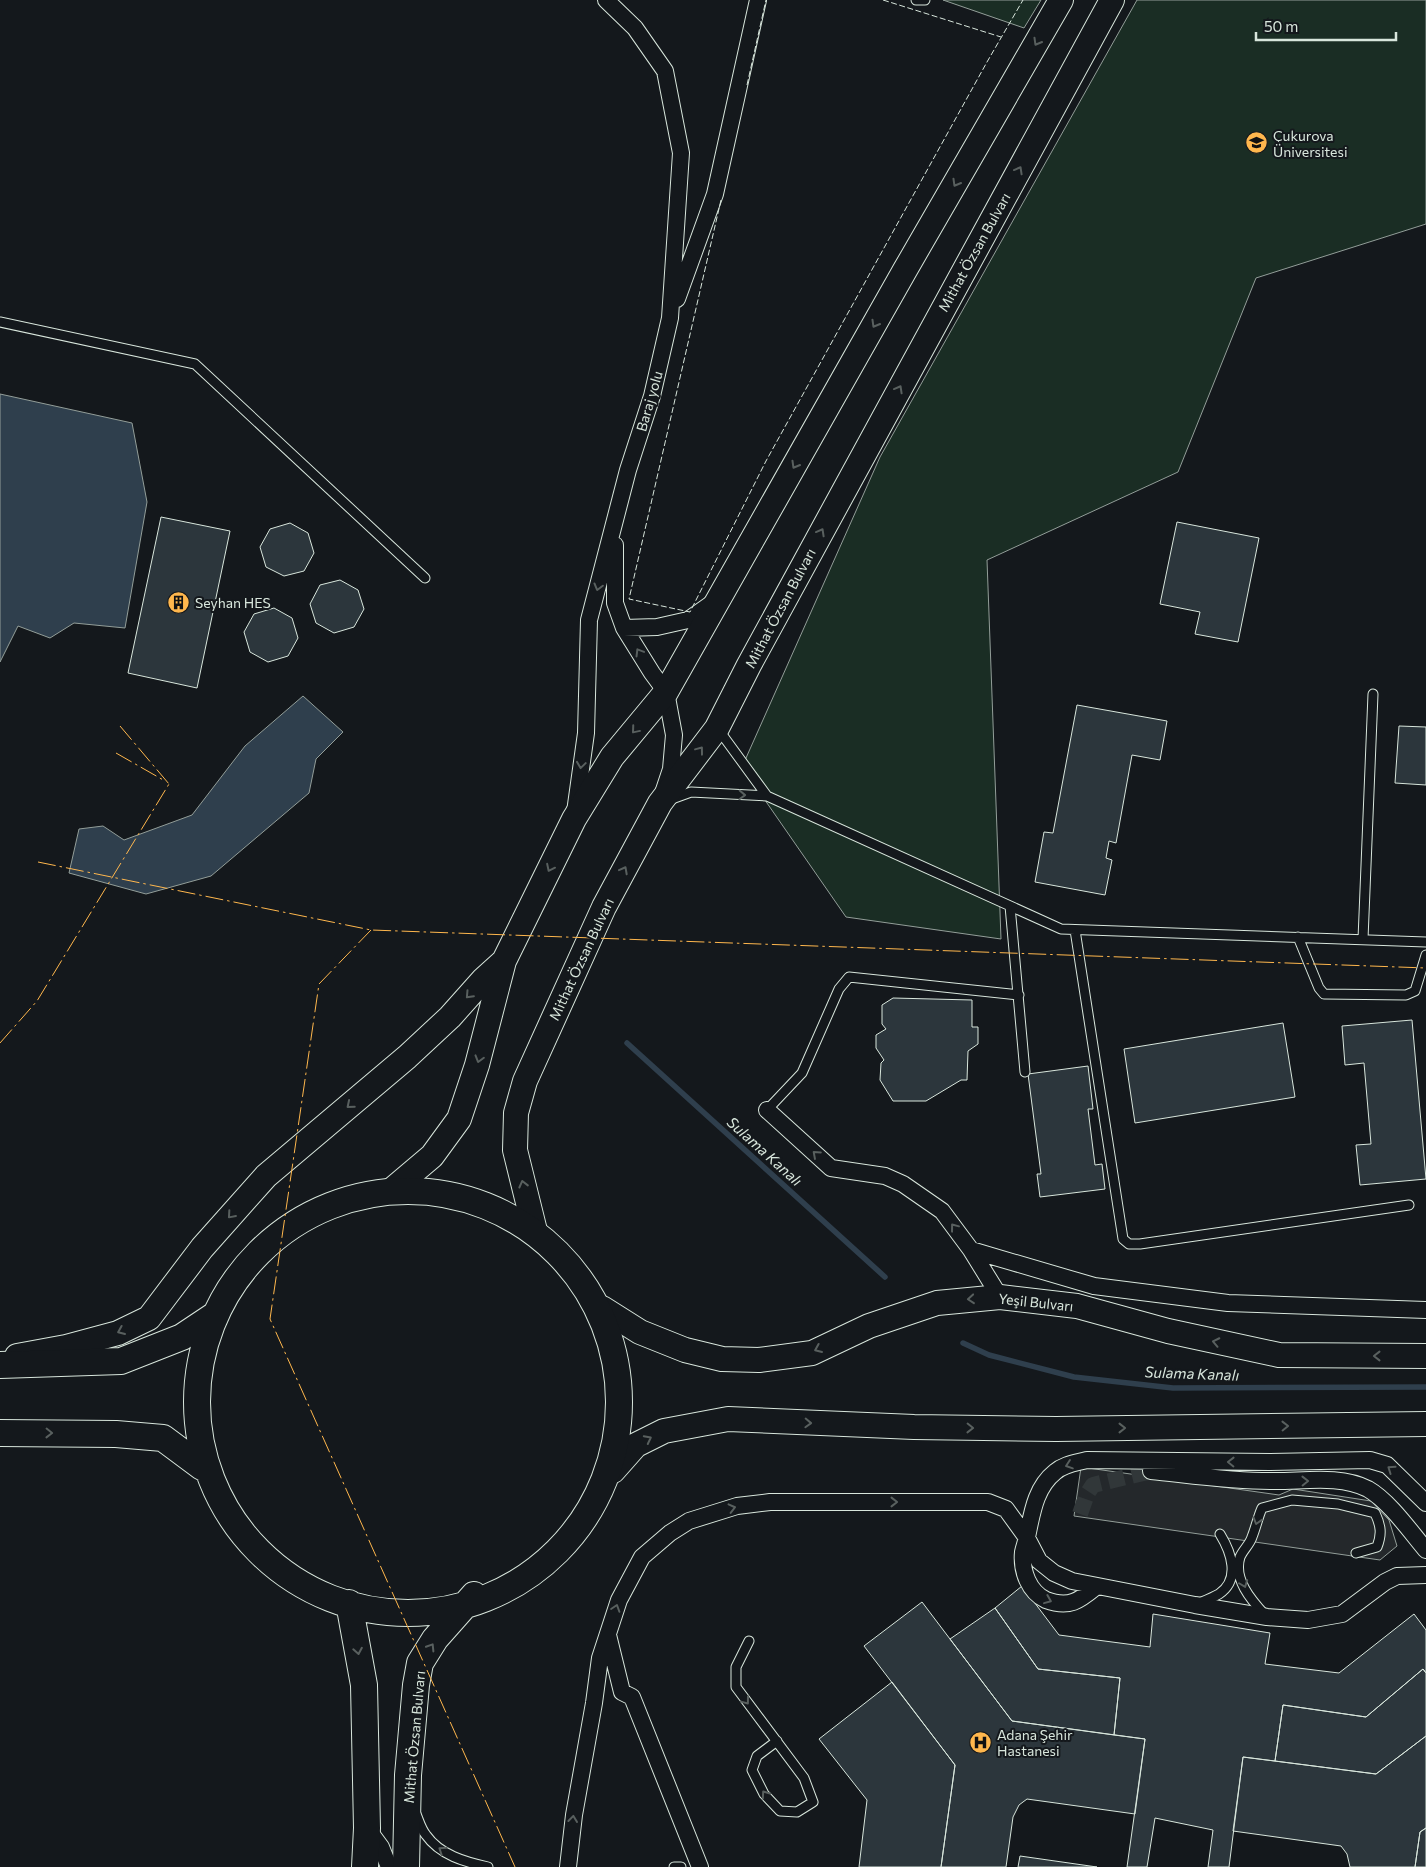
<svg xmlns="http://www.w3.org/2000/svg" width="1426" height="1867" font-family="Commissioner,sans-serif">
  <rect width="100%" height="100%" fill="#14181c"/>
  <path fill="#1a2d24" stroke="#939e99" d="M943,0H1041L1024,28Z
    M1137,0H1426V224L1256,278L1178,472L987,560L1001,939L846,917L742,767L880,457Z"/>
  <path fill="#24282b" stroke="#939e99" d="M1081,1467L1279,1495L1293,1489L1371,1501L1389,1520L1397,1546L1380,1560L1074,1516Z"/>
  <path fill="#2f3f4d" stroke="#939e99" d="M0,394L132,423L147,502L125,628L74,623L50,638L18,626L0,662Z
    M303,696L343,732L316,759L309,793L211,876L146,894L69,873L79,829L103,826L124,840L192,815L245,746Z"/>
  <g fill="none" stroke-linecap="round" stroke-linejoin="round">
    <path stroke="#2f3f4d" stroke-width="5.5" d="M627,1043L885,1277
      M963,1343L989,1355L1074,1377L1173,1388L1426,1387"/>
  </g>
  <path fill="#2c363c" stroke="#d8e6dc" d="M161,517L230,531L197,688L128,673Z
    M1177,522L1259,538L1238,642L1195,634L1200,612L1160,604Z
    M290,523L308,533L314,553L304,571L284,576L266,567L260,547L270,529Z
    M340,580L358,590L364,609L354,627L334,633L316,623L310,604L320,585Z
    M274,608L292,618L298,638L288,656L268,662L250,652L244,632L254,614Z
    M1077,705L1167,721L1160,760L1132,755L1116,843L1109,841L1106,858L1112,860L1105,895L1035,882L1044,832L1053,833Z
    M1399,726L1426,727V785L1395,783Z
    M893,998L972,1000V1027H978V1044L968,1051L967,1080H961L926,1101H893L880,1080L881,1063L884,1060L876,1048V1035L886,1029L882,1024V1005Z
    M1412,1020L1426,1179L1360,1185L1356,1145L1371,1144L1364,1063L1345,1065L1342,1026Z
    M1283,1023L1295,1097L1135,1123L1124,1049Z
    M1088,1066L1093,1109H1088L1095,1165L1102,1164L1105,1189L1040,1197L1037,1174H1041L1028,1074Z
    M1022,1586L1059,1635L1150,1647L1153,1614L1270,1633L1265,1664L1339,1673L1414,1614L1426,1630V1673L1423,1669L1366,1717L1283,1705L1275,1761L1243,1757L1229,1867H1208L1213,1830L1155,1818L1147,1867H1127L1145,1739L1114,1735L1120,1678L1038,1669L995,1608Z
    M922,1602L1012,1721L1145,1739L1135,1814L1027,1799L1019,1805L1013,1817L1006,1867H941L955,1765L864,1646Z
    M995,1608L1038,1669L1120,1678L1114,1735L1012,1721L950,1639Z
    M1423,1669L1426,1673V1736L1376,1774L1275,1761L1283,1705L1366,1717Z
    M892,1682L955,1765L941,1867H859L867,1800L819,1739Z
    M1426,1736V1828L1420,1832L1415,1867H1350L1347,1854L1341,1846L1233,1831L1243,1757L1376,1774Z
    M1426,1828V1867H1415L1420,1832Z
    M1020,1856L1097,1867H1018Z"/>
  <g fill="none" stroke-linecap="round" stroke-linejoin="round">
    <path stroke="#313739" stroke-width="16" stroke-dasharray="16 8" stroke-linecap="butt" d="M1080,1514L1087,1494L1093,1485L1151,1471"/>
    <defs>
      <path id="service" d="M916,0H925
        M0,322L195,364L425,578
        M718,729L767,796
        M669,800L691,792L767,796L1061,929L1426,942
        M1010,906L1025,1072
        M1075,930L1123,1239L1129,1244H1140L1409,1205
        M1298,937L1319,988L1324,994L1406,995L1415,991L1426,955
        M1363,939L1373,694
        M767,1110L802,1073L839,989L849,977L1019,995
        M1197,1604C1204,1601 1212,1598 1219,1594C1241,1579 1231,1552 1220,1534
        M1265,1615C1251,1600 1233,1579 1240,1557C1243,1550 1250,1544 1252,1537C1256,1527 1258,1517 1262,1508L1292,1500L1338,1504L1375,1513C1381,1526 1382,1534 1377,1547L1356,1553
        M749,1641L736,1667V1687L804,1778L813,1802L797,1812L780,1811L764,1794L752,1770L757,1756L777,1741
        M416,1814C419,1821 421,1829 426,1835C440,1855 465,1862 488,1867
        M674,1867H681"/>
      <path id="minor" d="M677,299L715,194L758,0
        M615,545V603L624,628L652,673L666,692L674,735L671,769L664,790
        M624,628L657,627L688,620L715,601
        M575,812L586,733L589,620L628,470L652,396L670,318L681,153L665,71L635,28L606,0
        M767,1110L831,1168L885,1176L903,1184L942,1211L971,1250L1000,1297
        M971,1250L1094,1286L1228,1303L1426,1310
        M1151,1471C1190,1475 1230,1481 1270,1481C1301,1482 1339,1474 1368,1489C1389,1501 1410,1531 1426,1550
        M1097,1586C1080,1600 1070,1609 1046,1600C1029,1592 1021,1571 1023,1552C1024,1547 1026,1542 1027,1537C1032,1514 1035,1488 1055,1472C1064,1464 1076,1463 1087,1460L1270,1462L1370,1460L1387,1465L1426,1503
        M608,1635L622,1692L632,1697L700,1867
        M367,1828L381,1847L389,1867
        M568,1867L574,1815L594,1703L600,1658L619,1600L642,1557L670,1533L689,1521L737,1506L770,1502H988L1006,1509L1027,1538L1039,1561L1054,1573L1072,1581L1195,1605L1267,1617L1308,1620L1342,1614L1385,1582L1397,1576L1426,1575"/>
      <path id="secondary" d="M393,1189L432,1156L459,1119L477,1065L504,961L574,819L612,757L666,692L905,270L1061,0
        M535,1231L515,1150L516,1113L525,1081L604,907L660,803L717,728L749,665L1112,0
        M602,1308L640,1332L685,1350L722,1359L759,1360L812,1353L869,1326L937,1303L1000,1297L1077,1306L1168,1331L1279,1355L1426,1356
        M17,1356L66,1347L118,1333L149,1318L202,1248L266,1176L407,1057L450,1017L483,980L504,961
        M613,1471L636,1445L664,1431L728,1419L914,1427L1056,1429L1426,1424"/>
      <path id="primary" d="M197 1402a211 211 0 1 1 422 0a211 211 0 1 1-422 0Z
        M0,1365L121,1361L182,1337L215,1315
        M0,1433L116,1434L163,1438L202,1467
        M349,1603L364,1685L367,1828L365,1867
        M406,1867L408,1775L416,1685L420,1663L435,1639L474,1595"/>
    </defs>
    <use href="#service" stroke="#d8e6dc" stroke-width="11"/>
    <use href="#minor" stroke="#d8e6dc" stroke-width="18"/>
    <use href="#secondary" stroke="#d8e6dc" stroke-width="26"/>
    <use href="#primary" stroke="#d8e6dc" stroke-width="28"/>
    <use href="#service" stroke="#14181c" stroke-width="9"/>
    <use href="#minor" stroke="#14181c" stroke-width="16"/>
    <use href="#secondary" stroke="#14181c" stroke-width="24"/>
    <use href="#primary" stroke="#14181c" stroke-width="26"/>
    <path stroke="#d8e6dc" stroke-width="1" stroke-dasharray="6 2.5" stroke-linecap="butt" d="M883,0L1001,37
      M747,85L766,0
      M721,200L629,599L690,612L766,461L987,62L1023,0"/>
    <path stroke="#ffb74d" stroke-width="1" stroke-dasharray="18 4 2.5 4" stroke-linecap="butt" d="M120,726L169,784
      M116,753L165,781
      M38,862L371,930L1426,968
      M371,930L319,984L270,1319L515,1867
      M0,1043L37,1001L169,784"/>
  </g>
  <defs><path id="oneway-chevron" d="M-2-3.5L2.5 0L-2 3.5" fill="none" stroke-width="1.6" stroke-linecap="round" stroke-linejoin="round" transform="scale(1.25)"/></defs>
  <g stroke="#59605f">
    <use href="#oneway-chevron" transform="translate(1037 42) rotate(120)"/>
    <use href="#oneway-chevron" transform="translate(1019 170) rotate(-61)"/>
    <use href="#oneway-chevron" transform="translate(956 183) rotate(120)"/>
    <use href="#oneway-chevron" transform="translate(875 324) rotate(120)"/>
    <use href="#oneway-chevron" transform="translate(899 389) rotate(-61)"/>
    <use href="#oneway-chevron" transform="translate(795 465) rotate(120)"/>
    <use href="#oneway-chevron" transform="translate(821 532) rotate(-61)"/>
    <use href="#oneway-chevron" transform="translate(598 587) rotate(105)"/>
    <use href="#oneway-chevron" transform="translate(639 652) rotate(-121)"/>
    <use href="#oneway-chevron" transform="translate(635 730) rotate(130)"/>
    <use href="#oneway-chevron" transform="translate(700 750) rotate(-53)"/>
    <use href="#oneway-chevron" transform="translate(581 765) rotate(98)"/>
    <use href="#oneway-chevron" transform="translate(742 795) rotate(2)"/>
    <use href="#oneway-chevron" transform="translate(550 868) rotate(116)"/>
    <use href="#oneway-chevron" transform="translate(624 870) rotate(-62)"/>
    <use href="#oneway-chevron" transform="translate(469 995) rotate(133)"/>
    <use href="#oneway-chevron" transform="translate(479 1059) rotate(106)"/>
    <use href="#oneway-chevron" transform="translate(350 1105) rotate(140)"/>
    <use href="#oneway-chevron" transform="translate(816 1154) rotate(-138)"/>
    <use href="#oneway-chevron" transform="translate(523 1184) rotate(-104)"/>
    <use href="#oneway-chevron" transform="translate(231 1215) rotate(131)"/>
    <use href="#oneway-chevron" transform="translate(954 1227) rotate(-127)"/>
    <use href="#oneway-chevron" transform="translate(971 1299) rotate(175)"/>
    <use href="#oneway-chevron" transform="translate(121 1331) rotate(157)"/>
    <use href="#oneway-chevron" transform="translate(1216 1342) rotate(-168)"/>
    <use href="#oneway-chevron" transform="translate(818 1349) rotate(157)"/>
    <use href="#oneway-chevron" transform="translate(1377 1356) rotate(-180)"/>
    <use href="#oneway-chevron" transform="translate(808 1423) rotate(2)"/>
    <use href="#oneway-chevron" transform="translate(1285 1426) rotate(-1)"/>
    <use href="#oneway-chevron" transform="translate(970 1428) rotate(1)"/>
    <use href="#oneway-chevron" transform="translate(1122 1428)"/>
    <use href="#oneway-chevron" transform="translate(49 1433) rotate(1)"/>
    <use href="#oneway-chevron" transform="translate(648 1439) rotate(-27)"/>
    <use href="#oneway-chevron" transform="translate(1231 1462) rotate(-179)"/>
    <use href="#oneway-chevron" transform="translate(1069 1465) rotate(161)"/>
    <use href="#oneway-chevron" transform="translate(1391 1469) rotate(-145)"/>
    <use href="#oneway-chevron" transform="translate(1305 1481) rotate(-1)"/>
    <use href="#oneway-chevron" transform="translate(894 1502)"/>
    <use href="#oneway-chevron" transform="translate(732 1508) rotate(-14)"/>
    <use href="#oneway-chevron" transform="translate(1257 1521) rotate(107)"/>
    <use href="#oneway-chevron" transform="translate(1244 1584) rotate(69)"/>
    <use href="#oneway-chevron" transform="translate(1048 1600) rotate(22)"/>
    <use href="#oneway-chevron" transform="translate(616 1608) rotate(-72)"/>
    <use href="#oneway-chevron" transform="translate(431 1647) rotate(-58)"/>
    <use href="#oneway-chevron" transform="translate(358 1651) rotate(80)"/>
    <use href="#oneway-chevron" transform="translate(746 1701) rotate(53)"/>
    <use href="#oneway-chevron" transform="translate(765 1794) rotate(-125)"/>
    <use href="#oneway-chevron" transform="translate(573 1819) rotate(-83)"/>
    <use href="#oneway-chevron" transform="translate(442 1850) rotate(-146)"/>
  </g>
  <defs>
    <symbol id="university-disc" viewBox="-11 -11 22 22"><circle r="9.5" fill="#ffb74d" stroke="#14181c"/><path d="M0-5L7-2L0 1L-7-2ZM-4 1L0 2.5L4 1V4Q0 6-4 4Z" fill="#111"/></symbol>
    <symbol id="building-disc" viewBox="-11 -11 22 22"><circle r="9.5" fill="#ffb74d" stroke="#14181c"/><path d="M-4-6H4V6H1V3H-1V6H-4ZM-2.5-4.3h1.7v1.8h-1.7ZM.8-4.3h1.7v1.8H.8ZM-2.5-1h1.7V.8h-1.7ZM.8-1h1.7V.8H.8Z" fill="#111"/></symbol>
    <symbol id="hospital-disc" viewBox="-11 -11 22 22"><circle r="9.5" fill="#ffb74d" stroke="#14181c"/><path d="M-5-5h3v3.5h4V-5h3V5h-3V1.5h-4V5h-3Z" fill="#111"/></symbol>
  </defs>
  <g fill-rule="evenodd">
    <use href="#university-disc" x="1244" y="130" width="25" height="25"/>
    <use href="#building-disc" x="166" y="590" width="25" height="25"/>
    <use href="#hospital-disc" x="968" y="1730" width="25" height="25"/>
  </g>
  <g text-anchor="middle" dominant-baseline="central" stroke-width="4" stroke-linejoin="round" paint-order="stroke">
    <g font-size="14" fill="#d8e6dc" stroke="#14181c" text-anchor="start">
      <text x="1273" y="135">Çukurova<tspan x="1273" dy="16">Üniversitesi</tspan></text>
      <text x="195" y="602">Seyhan HES</text>
      <text x="997" y="1734">Adana Şehir<tspan x="997" dy="16">Hastanesi</tspan></text>
    </g>
    <g font-size="14" fill="#d8e6dc" stroke="#14181c">
      <text transform="translate(974 252) rotate(-61)">Mithat Özsan Bulvarı</text>
      <text transform="translate(649 401) rotate(-74)">Baraj yolu</text>
      <text transform="translate(780 608) rotate(-62)">Mithat Özsan Bulvarı</text>
      <text transform="translate(581 959) rotate(-65)">Mithat Özsan Bulvarı</text>
      <text transform="translate(1036 1302) rotate(6)">Yeşil Bulvarı</text>
      <text transform="translate(414 1737) rotate(-85)">Mithat Özsan Bulvarı</text>
    </g>
    <g font-size="15" font-style="italic" fill="#d8e6dc" stroke="#14181c">
      <text transform="translate(765 1151) rotate(42)">Sulama Kanalı</text>
      <text transform="translate(1192 1373) rotate(2)">Sulama Kanalı</text>
    </g>
  </g>
  <path d="M1256 32v8h140v-8" fill="none" stroke="#d8e6dc" stroke-width="2.5"/>
  <text x="1264" y="32" font-size="15" fill="#d8e6dc" stroke="#14181c" stroke-width="4" paint-order="stroke">50 m</text>
</svg>
